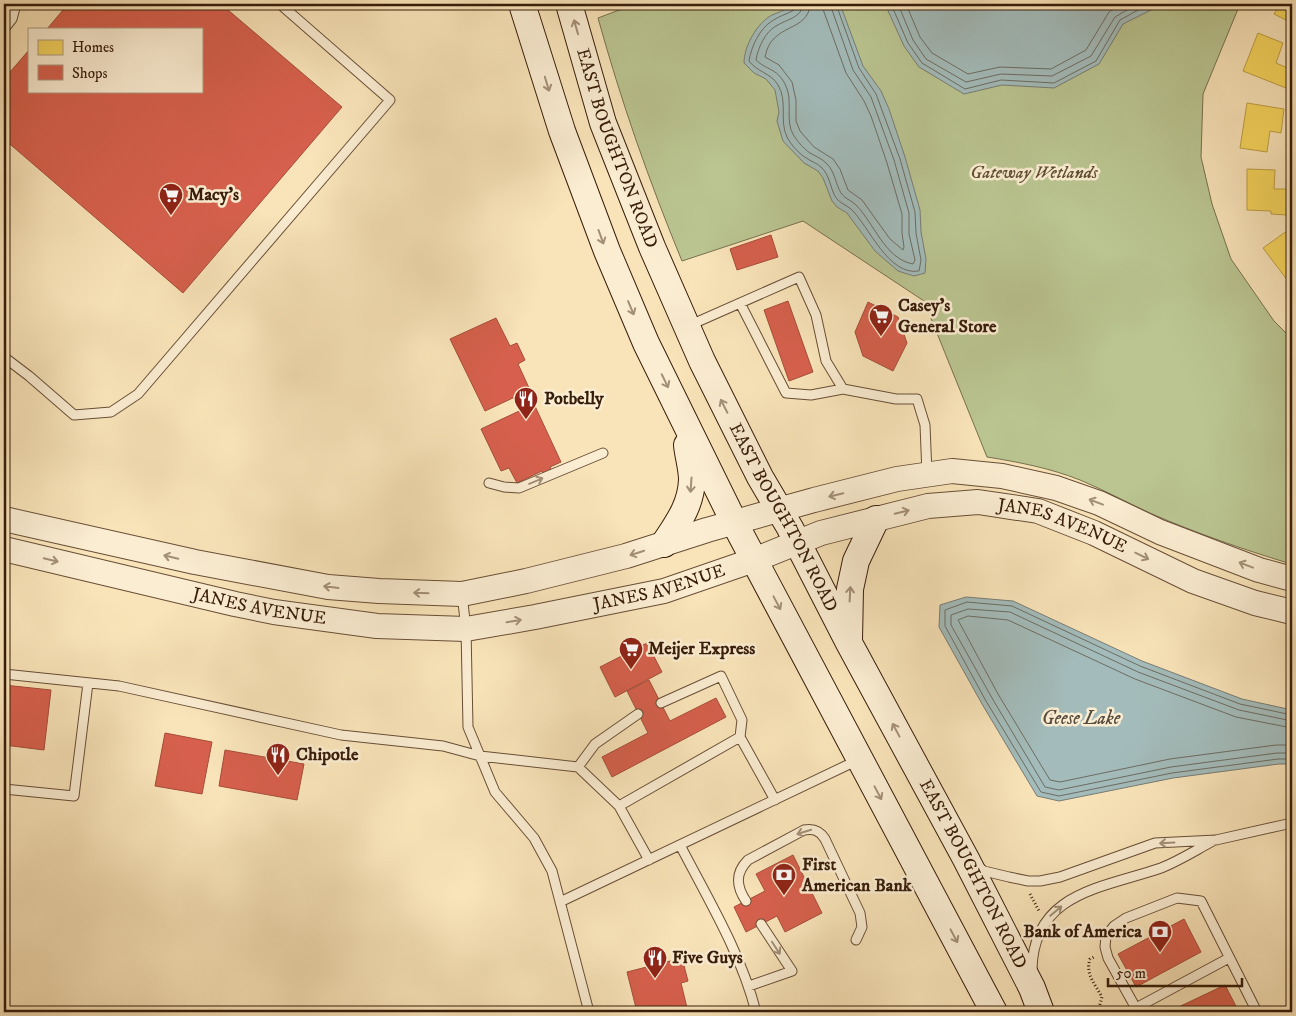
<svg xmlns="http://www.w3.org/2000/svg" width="1296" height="1016" font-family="'IM FELL DW Pica',serif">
  <rect width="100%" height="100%" fill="#f9e4b9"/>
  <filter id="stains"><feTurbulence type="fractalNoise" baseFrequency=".004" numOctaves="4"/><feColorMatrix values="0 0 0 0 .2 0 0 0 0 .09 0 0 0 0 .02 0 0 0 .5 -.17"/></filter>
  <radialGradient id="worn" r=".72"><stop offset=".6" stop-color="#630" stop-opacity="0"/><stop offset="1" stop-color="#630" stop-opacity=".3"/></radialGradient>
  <path fill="#bac591" stroke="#78704e" d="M635,4H1240L1203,94L1201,157L1212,204L1231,259L1274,321L1292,339V546L1288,563C1242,549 1196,533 1152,514C1128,503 1104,490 1080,480C1050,468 1018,462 987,457L924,301L803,221L682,261C649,181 621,101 598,18Z"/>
  <path fill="#a3bcbb" stroke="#787c74" d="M793,4H840L863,66L881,91L889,109L905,157L920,210L921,232L926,259L925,273L914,276L898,271L875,251L847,213L837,207L832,201L823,178L818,171L804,163L783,141L777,121L779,112L775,90L766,79L754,73L744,63C744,46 757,23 772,15C779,12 787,10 793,4Z
    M885,4H1163L1123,24L1099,64L1054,88L1002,85L964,94L919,67L904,46Z
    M966,597L1013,601L1142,661L1242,699L1292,710V764H1279L1173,778L1059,801L1037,796L982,704L939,627L940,605Z"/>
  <path fill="#f6d55c" stroke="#bd9e43" d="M1280,4H1292V23L1274,14Z
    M1258,33L1283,43L1276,63L1292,70L1291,90L1243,71Z
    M1247,103L1284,109L1281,133L1270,131L1267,152L1240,148Z
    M1247,169L1275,170L1274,189H1287V215L1271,214V211L1247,210Z
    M1291,228L1292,230V284L1291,285L1263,248Z"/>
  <path fill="#d6604d" stroke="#a64c39" d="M68,4H221L342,107L183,293L4,139V79L29,50V91H201V29H47Z
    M771,235L778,257L737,270L730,249Z
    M788,301L813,372L789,381L764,310Z
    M868,302L898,317L907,343L893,371L863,356L855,332Z
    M496,318L510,346L517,343L525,360L518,364L530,390L485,411L450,339Z
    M534,404L561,462L550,467L552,472L544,476L542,471L517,483L509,468L501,471L481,429Z
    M647,643L662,672L615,697L600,667Z
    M649,680L670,721L716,698L726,717L612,777L602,757L648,733L627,691Z
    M4,685L51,690L44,750L4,745Z
    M165,733L212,742L202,794L155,786Z
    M225,750L304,764L297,800L219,786Z
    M793,855L822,913L785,932L777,916L746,932L734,907L765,891L756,874Z
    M1184,919L1201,952L1136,987L1118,954Z
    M682,958L688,981L681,983L688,1012H637L627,972Z
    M1225,985L1239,1012H1168Z"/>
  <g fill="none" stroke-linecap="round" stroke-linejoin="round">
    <path stroke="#6d6c62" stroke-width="1" d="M796,4L794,10C787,14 779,16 772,21C760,28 751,47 749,61C757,72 771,73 778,85C788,101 779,121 787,137C791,145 800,155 808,159C812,162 817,163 821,167C830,175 830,188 836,198C840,203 846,205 851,209C869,226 888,276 919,271L921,260L916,233L915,212L900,159L876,94L859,68L836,4
      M803,4C802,18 787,19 776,26C765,32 758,48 756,60C766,70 777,68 785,84C794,100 784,121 794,136C798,142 804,149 810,153C815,156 821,158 826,163C835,171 835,183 841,193C845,199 851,200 856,205C874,223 885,259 913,264L915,260L909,234V213L894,160L871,97L853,70L830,4
      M810,4C809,33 771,22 765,57L779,65L792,82L796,100V121L800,131L814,147L833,159L840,169L848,190L862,200L890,239L903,250L904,247L902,233V214L887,163L871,116L864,101L846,73L824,12L822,4
      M891,4L908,43L922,63L965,89L1001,80L1054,83L1096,61L1120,20L1149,4
      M898,4L913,40L926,59L966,82L1001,74L1052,76L1091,56L1115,17L1137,4
      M906,4L920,37L932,53L968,74L1000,67L1051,69L1086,50L1109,12L1121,4
      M1292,715L1240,704L1140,666L1012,606L967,602L945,610V626L986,701L1041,792L1059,796L1172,773L1278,759H1292
      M1292,721L1239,710L1138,672L1010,612L968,609L951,615V625L992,698L1045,787L1059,790L1171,767L1277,753H1292
      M1292,728L1236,717L1135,679L1008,620L968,616L958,620L998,694L1050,780L1060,782L1170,759L1276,745H1292"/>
    <defs>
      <path id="service" d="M4,29L12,19L16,4
        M740,303L786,393L811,395L843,389
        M688,326L799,277L816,315L826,361L843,389L896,399H917L925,425L927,474
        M4,357L29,376L74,415L111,412L138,394L390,100L280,4
        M489,483L504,487L519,488L603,453
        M462,594L466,629L468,727L495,792L534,838L552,871L589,1012
        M4,674L119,686L341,735L443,746L480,756L578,767L619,806
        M661,703L721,676L742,720L740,737
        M578,767L595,744L638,714
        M4,789L74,796L88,683
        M680,845C708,899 741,953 756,1012
        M649,860L619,806L740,737L775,800
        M977,866L984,871L1009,877L1028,881H1040L1060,877L1155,843L1216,840L1292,823
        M746,901C736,886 735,873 748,860L804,830C814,828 820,831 825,839L860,913L862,927L856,940
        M560,902L858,760
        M1032,970C1033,892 1103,888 1161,868C1179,861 1196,850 1213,841
        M749,986L792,971L761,924
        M1136,1008L1229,958
        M1138,1012L1108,958L1105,947L1106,936L1114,926L1126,918L1177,898L1201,901L1257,1012"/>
      <g id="tertiary">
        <path d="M4,519L195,562L328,587L379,591L462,594L526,581L626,556L707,530L814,500L897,479L952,471L1002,476L1056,488L1099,503L1160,532L1259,570L1292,579"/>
        <path id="s1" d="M4,549L235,604L274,612L377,626L466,629L535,617L664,591L754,560L821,533L928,506L978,502L1038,511L1094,533L1193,581L1255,603L1292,612"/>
      </g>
      <g id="secondary">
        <path d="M522,4L562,131L607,251L646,343L734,522L994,1012"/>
        <path id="s2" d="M569,4L603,123L652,247L702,361L760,477L790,528L849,643L966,859L1032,988L1041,1012"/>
        <path d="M664,544C677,524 691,506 692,480C692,468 688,456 687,445"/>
        <path d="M849,640L850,589L856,561L876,519"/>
      </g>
    </defs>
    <use href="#service" stroke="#684e36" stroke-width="11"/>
    <use href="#tertiary" stroke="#684e36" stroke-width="26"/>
    <use href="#secondary" stroke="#371c0a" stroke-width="28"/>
    <path stroke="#371c0a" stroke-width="3" stroke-dasharray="1 2.5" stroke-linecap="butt" d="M1030,894L1039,911
      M1092,1010L1099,1008L1102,997C1095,984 1085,974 1090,959L1094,957"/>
    <use href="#service" stroke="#fbedd2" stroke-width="9"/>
    <use href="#tertiary" stroke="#fbedd2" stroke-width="24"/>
    <use href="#secondary" stroke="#fbedd2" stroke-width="26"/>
  </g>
  <defs><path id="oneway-shaft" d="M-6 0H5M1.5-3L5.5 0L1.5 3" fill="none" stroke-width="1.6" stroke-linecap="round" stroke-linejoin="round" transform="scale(1.25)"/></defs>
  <g stroke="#a38f78">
    <use href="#oneway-shaft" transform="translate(576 27) rotate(-106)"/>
    <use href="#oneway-shaft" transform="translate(547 84) rotate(73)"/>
    <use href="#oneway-shaft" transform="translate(601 237) rotate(70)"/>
    <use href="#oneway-shaft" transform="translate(631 308) rotate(67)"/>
    <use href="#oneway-shaft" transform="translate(665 381) rotate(64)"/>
    <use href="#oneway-shaft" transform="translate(724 406) rotate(-117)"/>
    <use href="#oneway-shaft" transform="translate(536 481) rotate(-23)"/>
    <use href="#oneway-shaft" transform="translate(691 485) rotate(94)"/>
    <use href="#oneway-shaft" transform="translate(836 495) rotate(167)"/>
    <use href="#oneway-shaft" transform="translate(1096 502) rotate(-159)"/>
    <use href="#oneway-shaft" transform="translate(902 512) rotate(-14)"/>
    <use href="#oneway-shaft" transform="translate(637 553) rotate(162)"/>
    <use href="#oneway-shaft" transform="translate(1142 556) rotate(26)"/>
    <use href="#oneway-shaft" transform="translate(171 557) rotate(-167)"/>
    <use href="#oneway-shaft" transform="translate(51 560) rotate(13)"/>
    <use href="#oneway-shaft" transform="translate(1246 565) rotate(-159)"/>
    <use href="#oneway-shaft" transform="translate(331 587) rotate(-173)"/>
    <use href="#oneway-shaft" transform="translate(421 593) rotate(-178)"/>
    <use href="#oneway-shaft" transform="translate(850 594) rotate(-87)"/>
    <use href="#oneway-shaft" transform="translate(777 603) rotate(62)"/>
    <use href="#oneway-shaft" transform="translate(514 621) rotate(-10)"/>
    <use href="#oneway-shaft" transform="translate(896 730) rotate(-118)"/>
    <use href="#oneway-shaft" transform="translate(878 793) rotate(62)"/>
    <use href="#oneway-shaft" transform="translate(804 832) rotate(163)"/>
    <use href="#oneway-shaft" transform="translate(1167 843) rotate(177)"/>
    <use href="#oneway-shaft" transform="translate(1056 911) rotate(-40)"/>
    <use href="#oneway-shaft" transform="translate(954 936) rotate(62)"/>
    <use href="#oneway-shaft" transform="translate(776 948) rotate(57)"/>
  </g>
  <defs>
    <symbol id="supermarket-pin" viewBox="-11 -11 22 30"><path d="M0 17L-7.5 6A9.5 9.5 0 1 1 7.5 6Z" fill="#8f2418" stroke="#fbedd2"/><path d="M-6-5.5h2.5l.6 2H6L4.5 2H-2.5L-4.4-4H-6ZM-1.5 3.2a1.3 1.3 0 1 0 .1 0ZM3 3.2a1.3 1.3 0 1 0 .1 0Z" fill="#fff"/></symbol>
    <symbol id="restaurant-pin" viewBox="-11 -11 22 30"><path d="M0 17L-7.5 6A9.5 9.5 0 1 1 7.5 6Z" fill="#8f2418" stroke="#fbedd2"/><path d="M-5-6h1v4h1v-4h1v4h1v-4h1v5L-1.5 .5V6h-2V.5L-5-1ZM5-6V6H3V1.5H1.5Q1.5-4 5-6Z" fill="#fff"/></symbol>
    <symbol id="bank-pin" viewBox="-11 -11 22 30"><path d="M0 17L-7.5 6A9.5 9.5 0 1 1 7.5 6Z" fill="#8f2418" stroke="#fbedd2"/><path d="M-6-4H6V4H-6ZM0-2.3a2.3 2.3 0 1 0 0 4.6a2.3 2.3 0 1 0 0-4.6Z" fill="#fff"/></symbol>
  </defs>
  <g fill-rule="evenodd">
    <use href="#supermarket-pin" x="157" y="181" width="28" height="38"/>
    <use href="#supermarket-pin" x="867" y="302" width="28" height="38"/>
    <use href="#restaurant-pin" x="512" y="385" width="28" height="38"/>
    <use href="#supermarket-pin" x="617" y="635" width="28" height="38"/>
    <use href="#restaurant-pin" x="264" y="741" width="28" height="38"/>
    <use href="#bank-pin" x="770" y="861" width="28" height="38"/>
    <use href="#bank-pin" x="1146" y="918" width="28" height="38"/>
    <use href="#restaurant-pin" x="641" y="944" width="28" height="38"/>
  </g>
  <g text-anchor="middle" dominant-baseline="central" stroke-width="5" stroke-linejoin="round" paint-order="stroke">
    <g font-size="18" fill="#371c0a" stroke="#fbedd2">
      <text stroke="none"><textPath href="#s2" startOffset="152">EAST BOUGHTON ROAD</textPath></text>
      <text stroke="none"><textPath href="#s2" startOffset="558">EAST BOUGHTON ROAD</textPath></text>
      <text stroke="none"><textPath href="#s1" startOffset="1088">JANES AVENUE</textPath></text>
      <text stroke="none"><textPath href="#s1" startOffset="668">JANES AVENUE</textPath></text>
      <text stroke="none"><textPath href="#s1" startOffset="262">JANES AVENUE</textPath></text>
      <text stroke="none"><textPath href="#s2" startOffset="962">EAST BOUGHTON ROAD</textPath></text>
    </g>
    <g font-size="18" font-style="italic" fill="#5e4f32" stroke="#fbedd2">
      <text x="1034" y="173">Gateway Wetlands</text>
    </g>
    <g font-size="18" font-weight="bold" fill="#371c0a" stroke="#fbedd2" text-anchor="start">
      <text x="188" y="195">Macy's</text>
      <text x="898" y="306">Casey's<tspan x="898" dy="21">General Store</tspan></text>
      <text x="544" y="399">Potbelly</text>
      <text x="648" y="649">Meijer Express</text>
      <text x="296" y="755">Chipotle</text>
      <text x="802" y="865">First<tspan x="802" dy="21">American Bank</tspan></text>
      <text x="1142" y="932" text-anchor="end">Bank of America</text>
      <text x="672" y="958">Five Guys</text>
    </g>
    <g font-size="19" font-style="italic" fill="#574c3f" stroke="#fbedd2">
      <text x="1081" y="718">Geese Lake</text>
    </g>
  </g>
  <rect width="1296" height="1016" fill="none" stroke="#f9e4b9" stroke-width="20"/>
  <rect x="5" y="5" width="1286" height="1006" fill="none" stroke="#371c0a" stroke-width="2.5"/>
  <rect x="10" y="10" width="1276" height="996" fill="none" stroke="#371c0a"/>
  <rect x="28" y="28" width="175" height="65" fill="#fbedd2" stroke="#ad9982"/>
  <rect x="38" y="40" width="25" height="15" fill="#f6d55c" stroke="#ad9982"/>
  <text x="72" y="52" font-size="15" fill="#371c0a">Homes</text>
  <rect x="38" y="65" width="25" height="15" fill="#d6604d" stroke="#ad9982"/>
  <text x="72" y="78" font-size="15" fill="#371c0a">Shops</text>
  <path d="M1108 978v8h134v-8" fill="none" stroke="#371c0a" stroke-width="2.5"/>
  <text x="1116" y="978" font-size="15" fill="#371c0a" stroke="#fbedd2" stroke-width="4" paint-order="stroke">50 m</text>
  <rect width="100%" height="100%" filter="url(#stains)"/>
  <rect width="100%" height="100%" fill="url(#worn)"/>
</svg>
